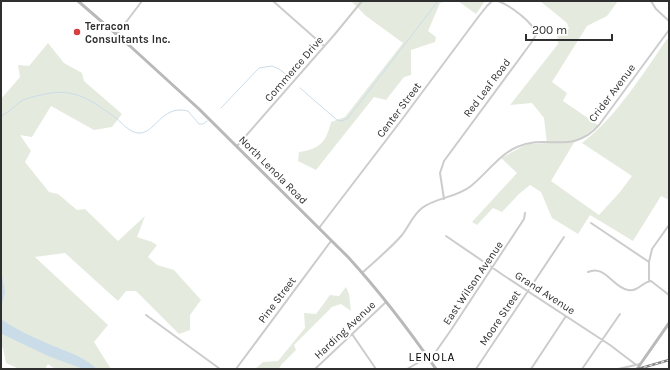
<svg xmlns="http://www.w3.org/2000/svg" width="670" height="370" font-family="Karla,sans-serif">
  <rect width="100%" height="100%" fill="#fff"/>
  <path fill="#e4ebde" d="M351,1H447L440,3L428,31L436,37L435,42L411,50V75L404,77L386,100L374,97L316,170L298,161L299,152C319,149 326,143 331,122L345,117L403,43L366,16Z
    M458,1H485L476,14Z
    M540,1H618L607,16L587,26L552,82L567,93L563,101L598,125L580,139L575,141L551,181L599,215L620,192L632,176L582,143C617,116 642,75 667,39L669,40V200L661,196L633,241L590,215L578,234L552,218L541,192L530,185L519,194L502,212L493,208L477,225L472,222L517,173L501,158L527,144L547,143L544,118L532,103L510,105L558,44L557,32L569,29L567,23Z
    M48,43L64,63L82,73L84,81L122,114L112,127L94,130L51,106L32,137L20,135L31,151L25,162L49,192L58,194L77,210L85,209L118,241L145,216L137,237L152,242L157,245L148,257L157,265L174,270L201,300L190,315V330L179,334L136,291H126L118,301L65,253L35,257L108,325L94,342L111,369H55L48,364L45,369H19L6,363L3,348L1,347V99L20,77L18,65L29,66Z
    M346,287L349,294L351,311L341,304L332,307L294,345L296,350L281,365L279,369H255L263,362L278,361L305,328L304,313L316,314L330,295L339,296Z"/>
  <path fill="#cbdce9" d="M1,270L5,292L1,308Z
    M1,319C17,330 33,337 51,345C68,352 83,356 97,369H83L48,356L2,334Z"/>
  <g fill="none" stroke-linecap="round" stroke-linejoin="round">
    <path stroke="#cbdce9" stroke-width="1" d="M300,88L337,120L342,121L348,118L438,1
      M221,108L259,68L272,66L279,69L288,76
      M1,116C10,112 15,105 23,100C29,98 35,96 41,95C71,87 89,98 113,116C121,121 128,132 138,133C155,135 161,104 188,111L199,124H203L207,121"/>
    <path stroke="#ccc" stroke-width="2" d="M273,1L324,46
      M651,1L656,9L669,21
      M117,34L142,1
      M237,146L335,34L362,1
      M444,199L440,173L444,161L531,43L536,35C535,23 509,5 498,1
      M591,223L649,262V280
      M319,228L400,122L479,16L487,6L492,1
      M446,236L506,277L610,345L635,364
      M649,262L652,249L669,225
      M363,272C375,261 391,248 402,235C409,226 413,215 422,208C437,197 456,198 471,186C486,174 500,154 517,147C548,133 571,156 599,125L669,30
      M588,272C605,264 613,288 628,290C638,292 642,282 651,281L669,295
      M146,315L220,369
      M352,334L376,369
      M430,360L451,330L524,219L525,213
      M236,369L331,241
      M315,369L386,302
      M407,369L428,357
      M476,369L564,237
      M531,369L566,316
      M582,369L620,314
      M618,369L640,364"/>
    <path stroke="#b9b9b9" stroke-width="3" d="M78,1L130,46L199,109L348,257C380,292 409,330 436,369
      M637,369L669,323"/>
    <defs>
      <path id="rail" d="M638,369L669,360"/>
    </defs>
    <use href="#rail" stroke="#848484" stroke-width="2.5"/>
    <use href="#rail" stroke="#fff" stroke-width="1" stroke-dasharray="3" stroke-linecap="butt"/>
  </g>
  <circle fill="#d93e3f" stroke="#fff" stroke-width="1.5" cx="77" cy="32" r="4"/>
  <g text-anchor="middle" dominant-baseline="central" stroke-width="4" stroke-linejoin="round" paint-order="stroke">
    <g font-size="11" font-weight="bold" fill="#2f2f2f" stroke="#fff" text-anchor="start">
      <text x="85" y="26">Terracon<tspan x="85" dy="13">Consultants Inc.</tspan></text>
    </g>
    <g font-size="11" fill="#2f2f2f" stroke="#fff">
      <text transform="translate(294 69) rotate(-49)">Commerce Drive</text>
      <text transform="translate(487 88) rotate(-53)">Red Leaf Road</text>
      <text transform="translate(612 93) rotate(-53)">Crider Avenue</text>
      <text transform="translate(399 110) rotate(-53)">Center Street</text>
      <text transform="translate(273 170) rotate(45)">North Lenola Road</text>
      <text transform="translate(473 283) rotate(-56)">East Wilson Avenue</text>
      <text transform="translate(545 293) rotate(33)">Grand Avenue</text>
      <text transform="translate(277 300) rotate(-53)">Pine Street</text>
      <text transform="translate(500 318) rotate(-56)">Moore Street</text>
      <text transform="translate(345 330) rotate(-43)">Harding Avenue</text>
    </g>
    <g font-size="12" letter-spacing="1" fill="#000" stroke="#fff">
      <text x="432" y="357">LENOLA</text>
    </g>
  </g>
  <rect width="670" height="370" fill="none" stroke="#2f2f2f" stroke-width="4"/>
  <path d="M526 34v6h86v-6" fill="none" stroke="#2f2f2f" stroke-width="2"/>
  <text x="532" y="34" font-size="12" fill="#2f2f2f" stroke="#ffffff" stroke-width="3" paint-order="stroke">200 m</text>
</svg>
